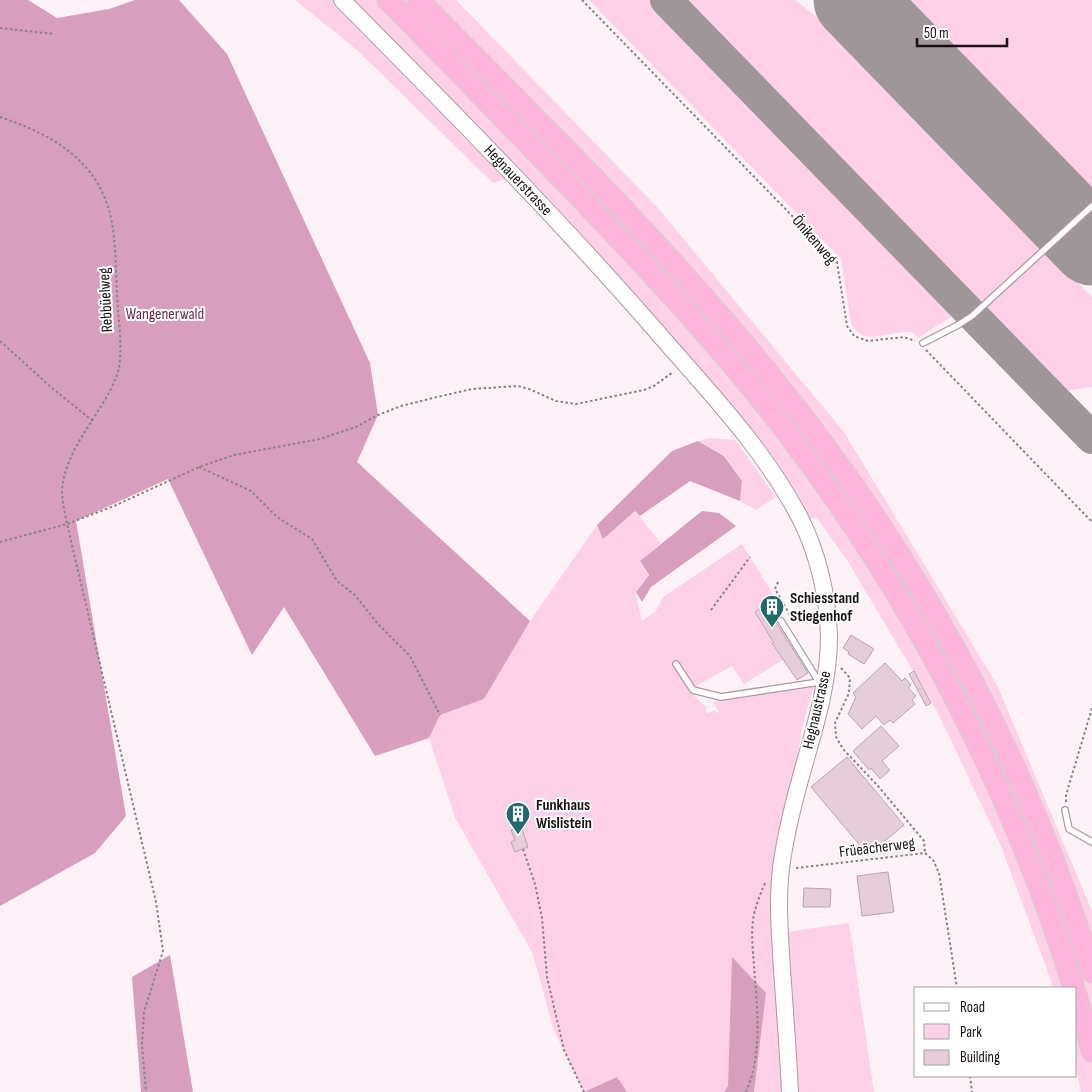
<svg xmlns="http://www.w3.org/2000/svg" width="1092" height="1092" font-family="'Sofia Sans Condensed',sans-serif">
  <rect width="100%" height="100%" fill="#fcf2f7"/>
  <path fill="#fed1e8" d="M295,0H456L656,206L844,432L997,685L1092,911V1092H1081L1076,1069V988H1053L1046,967L1001,846L938,713L847,560L816,517L802,522L788,496L516,176L493,183L356,49Z
    M589,0H652L957,313L918,338L913,332C907,332 902,332 897,333C880,335 860,344 851,323L841,259Z
    M677,0H795L826,24L1092,297V387L1058,392Z
    M902,0H1092V193Z
    M709,438L735,440L776,497L756,510L740,501L742,481L725,456L699,441Z
    M635,511L661,543L640,562L648,575L635,593L642,621L656,611L663,597L742,544L776,599L755,613L772,640V643L784,659L744,684L732,666L690,689L673,666L689,691L707,708L705,710L708,714L714,710L717,713L719,712L713,702L814,685L802,727L787,830L780,933L849,923L874,1092H754L733,958L728,1086L724,1092H627L617,1078L584,1092L553,1028L533,954L455,818L429,738L440,715L484,699L530,621L597,525L603,538Z"/>
  <path fill="#d79fbd" d="M0,0H28L57,18L109,9L135,0H179L227,54L370,363L378,415L357,462L530,621L484,699L440,715L429,738L375,756L284,607L252,655L168,479L76,521L126,816L95,853L0,906Z
    M698,441L724,456L742,481L740,501L690,481L640,516L635,511L603,539L597,525L672,451Z
    M702,511L719,513L736,526L651,587L642,602L636,592L649,575L640,561Z
    M170,955L193,1092H141L132,977Z
    M732,957L766,993L754,1092H724L728,1086Z
    M617,1077L627,1092H584Z"/>
  <g fill="none" stroke-linecap="round" stroke-linejoin="round">
    <path stroke="#9f969a" stroke-width="32" d="M666,0L1092,438"/>
    <path stroke="#9f969a" stroke-width="81" d="M854,0L1092,245"/>
  </g>
  <path fill="#e5ced9" stroke="#baa3af" d="M776,599L783,609L772,616L808,673L797,680L772,643L774,642L772,640L755,612Z
    M851,635L874,649L864,664L848,654L849,652L843,648Z
    M885,663L902,681L905,678L911,685L908,688L916,696L912,700L915,704L893,723L890,720L884,725L876,716L862,729L848,714L856,697L853,693Z
    M914,671L931,703L926,706L909,674Z
    M881,726L899,746L882,761L890,770L880,779L871,768L869,770L853,751Z
    M847,757L904,825L868,855L811,787Z
    M521,826L528,847L515,852L511,842L515,840L511,830Z
    M888,872L894,912L862,916L857,876Z
    M804,888L831,889L830,907H803Z"/>
  <g fill="none" stroke-linecap="round" stroke-linejoin="round">
    <defs>
      <path id="lane" d="M923,343L958,325L972,316L1092,206
        M781,621L819,682
        M676,664L693,690L721,697L819,682H823
        M1065,810L1069,829L1092,842"/>
      <g id="secondary">
        <path id="s1" d="M342,0C452,111 562,222 664,340C714,397 765,451 800,518C818,553 828,597 829,636C829,687 813,732 800,780C792,809 785,838 781,868C777,902 780,936 782,970C785,1011 788,1051 790,1092"/>
      </g>
      <path id="highway" d="M388,0C458,71 528,143 597,215C663,285 728,355 786,431C914,599 1011,787 1074,988
        M418,0C536,119 658,238 764,368C910,545 1025,752 1092,972
        M1076,995L1092,1051"/>
    </defs>
    <use href="#lane" stroke="#ae97a3" stroke-width="8"/>
    <use href="#secondary" stroke="#ae97a3" stroke-width="18"/>
    <use href="#highway" stroke="#d1d0d0" stroke-width="23"/>
    <path stroke="#8a8186" stroke-width="2" stroke-dasharray="2.5 2.5" stroke-linecap="butt" d="M582,0L837,262L847,326L854,336L868,341L904,337L915,341
      M0,28L54,34
      M0,117C54,135 101,162 112,223C116,247 116,272 117,295C118,317 124,355 117,375C102,415 65,447 62,491C62,502 65,513 67,524L156,902L163,951L144,1012L142,1044L146,1092
      M0,341L53,389L93,421
      M926,350L1092,522
      M199,467L251,491L277,517L312,539L337,581L355,595L378,624L410,656L440,715
      M0,542L67,524L114,506L199,467L234,455L320,439L356,427L378,415L401,406L433,398L472,389L518,386L529,389L556,401L576,404L644,390L654,386L673,372
      M778,582L775,589L790,615L788,616
      M711,610L750,557
      M841,668L850,678L849,693L835,723L836,737L843,749L878,786L924,841L925,853
      M1066,802V795L1092,708
      M523,849L535,884L542,918L547,977L564,1050L584,1092
      M796,868L925,853L933,860L939,873L957,988
      M970,1076L972,1092
      M746,1092C763,1054 757,1006 754,966C753,951 751,935 753,920C755,907 760,895 765,883"/>
    <use href="#lane" stroke="#fff" stroke-width="5.5"/>
    <use href="#secondary" stroke="#fff" stroke-width="16"/>
    <use href="#highway" stroke="#fdb5db" stroke-width="21"/>
  </g>
  <defs>
    <symbol id="building-pin" viewBox="-11 -11 22 30"><path d="M0 17L-7.5 6A9.5 9.5 0 1 1 7.5 6Z" fill="#1f6b6c" stroke="#fff"/><path d="M-4-6H4V6H1V3H-1V6H-4ZM-2.5-4.3h1.7v1.8h-1.7ZM.8-4.3h1.7v1.8H.8ZM-2.5-1h1.7V.8h-1.7ZM.8-1h1.7V.8H.8Z" fill="#fff"/></symbol>
  </defs>
  <g fill-rule="evenodd">
    <use href="#building-pin" x="758" y="593" width="28" height="38"/>
    <use href="#building-pin" x="504" y="800" width="28" height="38"/>
  </g>
  <g text-anchor="middle" dominant-baseline="central" stroke-width="4" stroke-linejoin="round" paint-order="stroke">
    <g font-size="16" fill="#1a1216" stroke="#fff">
      <text stroke="none"><textPath href="#s1" startOffset="252">Hegnauerstrasse</textPath></text>
      <text transform="translate(814 240) rotate(49)">Önikenweg</text>
      <text transform="translate(106 300) rotate(-93)">Rebbüelweg</text>
      <text transform="translate(817 710) rotate(-77)">Hegnaustrasse</text>
      <text transform="translate(877 848) rotate(-7)">Früeächerweg</text>
    </g>
    <g font-size="16" fill="#6f2c54" stroke="#fff">
      <text x="165" y="314">Wangenerwald</text>
    </g>
    <g font-size="16" font-weight="bold" fill="#1a1216" stroke="#fff" text-anchor="start">
      <text x="790" y="598">Schiesstand<tspan x="790" dy="18">Stiegenhof</tspan></text>
      <text x="536" y="805">Funkhaus<tspan x="536" dy="18">Wislistein</tspan></text>
    </g>
  </g>
  <rect x="914" y="987" width="162" height="90" fill="#ffffff" stroke="#a3a0a2"/>
  <rect x="924" y="1003" width="25" height="8" fill="#ffffff" stroke="#a3a0a2"/>
  <text x="960" y="1012" font-size="15" fill="#1a1216">Road</text>
  <rect x="924" y="1024" width="25" height="15" fill="#fed1e8" stroke="#a3a0a2"/>
  <text x="960" y="1037" font-size="15" fill="#1a1216">Park</text>
  <rect x="924" y="1050" width="25" height="15" fill="#e5ced9" stroke="#a3a0a2"/>
  <text x="960" y="1062" font-size="15" fill="#1a1216">Building</text>
  <path d="M917 38v8h90v-8" fill="none" stroke="#1a1216" stroke-width="2.5"/>
  <text x="924" y="38" font-size="15" fill="#1a1216" stroke="#ffffff" stroke-width="4" paint-order="stroke">50 m</text>
</svg>
